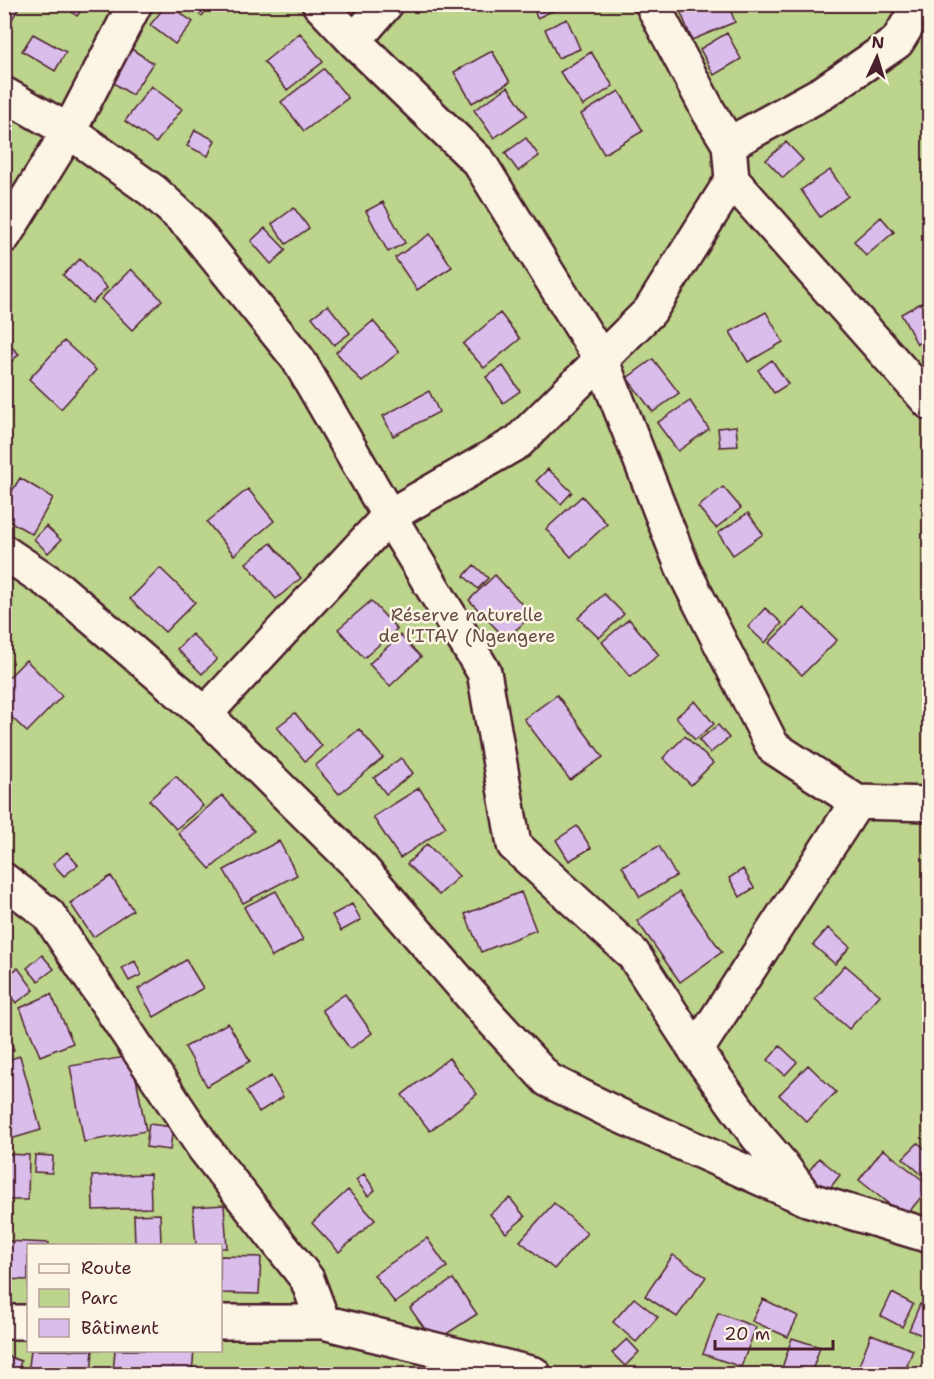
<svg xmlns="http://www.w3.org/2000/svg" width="934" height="1379" font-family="'Shantell Sans',sans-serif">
  <rect width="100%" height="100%" fill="#f5eae6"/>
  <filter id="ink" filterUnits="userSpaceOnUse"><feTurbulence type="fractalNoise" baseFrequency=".0167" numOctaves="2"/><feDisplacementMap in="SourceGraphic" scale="12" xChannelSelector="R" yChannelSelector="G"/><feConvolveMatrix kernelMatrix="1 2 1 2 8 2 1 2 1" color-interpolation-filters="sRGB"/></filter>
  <g filter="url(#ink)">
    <path fill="#bcd48b" stroke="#837a5b" stroke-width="1.5" fill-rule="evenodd" d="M5,5H929V1374H5ZM28,1246H220V1350H28Z"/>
    <path fill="#dbbdeb" stroke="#4a1f2b" stroke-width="1.5" d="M4,4H21L4,33Z
      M61,4H86L77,16Z
      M167,4L193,22L175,44L150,25Z
      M189,4H211L202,16Z
      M532,4H568L537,18Z
      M687,4H728L735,22L692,40L679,8Z
      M567,19L580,49L558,58L545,29Z
      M300,33L323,62L287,90L264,62Z
      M727,33L741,59L714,75L700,49Z
      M33,34L66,52L55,71L22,51Z
      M127,46L153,63L132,95L106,78Z
      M492,51L510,82L472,103L454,72Z
      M591,52L613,86L583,106L560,72Z
      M324,69L348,98L304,131L281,102Z
      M151,86L182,109L156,143L125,121Z
      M508,87L527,115L494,138L474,110Z
      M619,91L643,131L604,154L581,114Z
      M195,130L215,140L208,156L187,146Z
      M526,138L539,156L518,171L505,153Z
      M786,142L803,160L783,178L766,160Z
      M830,170L848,196L820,217L801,190Z
      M383,202L405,243L388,252L366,211Z
      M294,208L309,228L286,244L272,224Z
      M881,217L894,232L866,256L854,241Z
      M265,228L286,250L271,264L251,241Z
      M430,234L452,267L417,290L395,258Z
      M80,259L107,288L92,303L63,275Z
      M131,269L162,300L132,330L101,299Z
      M930,298V337L917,344L901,314Z
      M328,305L350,333L334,345L312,317Z
      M766,312L783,342L748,362L730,332Z
      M500,313L520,339L484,368L463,344Z
      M373,321L399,352L362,382L336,352Z
      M4,340L19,354L4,369Z
      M64,341L96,370L61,409L29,379Z
      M930,346V365L921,351Z
      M653,359L679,393L653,412L627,378Z
      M772,360L788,384L774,393L758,370Z
      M503,366L520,391L503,403L486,377Z
      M429,391L439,412L393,436L383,416Z
      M690,401L709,429L678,451L657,423Z
      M736,426L738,446L720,447L718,428Z
      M548,469L572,492L561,504L536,481Z
      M20,478L53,498L32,534L4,518V504Z
      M723,487L741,508L716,528L698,507Z
      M248,489L274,521L234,555L207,522Z
      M582,496L607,524L571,557L546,529Z
      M748,513L763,534L733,555L718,533Z
      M46,526L61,540L48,553L34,539Z
      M271,543L301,578L276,599L246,563Z
      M474,565L488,578L478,589L464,576Z
      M160,568L195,602L165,632L130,599Z
      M495,575L532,615L506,639L469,600Z
      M604,594L624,614L599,638L578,618Z
      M371,601L397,629L364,658L338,629Z
      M765,608L782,623L765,643L748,627Z
      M804,608L837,640L802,675L769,643Z
      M629,619L659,655L630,677L602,642Z
      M192,634L217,659L202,674L177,649Z
      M400,635L421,657L390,686L369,664Z
      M26,660L62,696L27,732L4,710V682Z
      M557,695L603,757L570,780L524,719Z
      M695,701L714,724L695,740L676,717Z
      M295,713L322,746L305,761L277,727Z
      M718,725L729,738L710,753L699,740Z
      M359,729L383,758L339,794L315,766Z
      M685,736L713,763L691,785L663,758Z
      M401,758L413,773L386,794L374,778Z
      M176,776L203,806L176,829L149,800Z
      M419,788L446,827L400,858L373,817Z
      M222,795L254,831L210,869L178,833Z
      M577,826L591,848L569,861L556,840Z
      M279,841L297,875L243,903L224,870Z
      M427,844L459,876L439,895L407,864Z
      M659,846L676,876L640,897L622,866Z
      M67,852L78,865L64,876L53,864Z
      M743,869L754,888L740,897L729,878Z
      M111,876L133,910L93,937L70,903Z
      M276,891L303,940L272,957L244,907Z
      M521,892L536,930L481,952L465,914Z
      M679,892L722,952L680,982L637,921Z
      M352,904L361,920L341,931L332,915Z
      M828,928L850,947L835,964L813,945Z
      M42,955L54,969L38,981L27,968Z
      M186,960L203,988L154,1017L138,989Z
      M135,961L141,975L129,981L122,968Z
      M845,965L880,995L849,1029L815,999Z
      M18,968L34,990L16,1003L4,987V977Z
      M51,994L73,1043L40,1056L20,1008Z
      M345,994L372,1033L350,1049L322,1010Z
      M4,1022L14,1050L4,1053Z
      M228,1023L250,1061L207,1086L185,1047Z
      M780,1046L797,1062L785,1075L768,1060Z
      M20,1056L41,1130L4,1141V1061Z
      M132,1056L146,1131L84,1142L70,1066Z
      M449,1058L477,1094L430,1131L402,1095Z
      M808,1065L836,1092L807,1122L779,1095Z
      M271,1076L283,1097L259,1112L246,1091Z
      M149,1124L173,1127L170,1150L146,1147Z
      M918,1143L930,1153V1165L921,1174L903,1158Z
      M883,1149L930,1186L905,1217L859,1180Z
      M4,1154L29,1155L28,1200H4Z
      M35,1155L53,1156L52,1173L34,1172Z
      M819,1158L840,1175L823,1197L802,1180Z
      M150,1174L151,1208L93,1210L92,1176Z
      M364,1174L375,1190L368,1196L356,1180Z
      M348,1190L375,1220L339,1252L312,1223Z
      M510,1198L525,1217L506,1233L490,1214Z
      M554,1203L587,1233L554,1269L520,1241Z
      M224,1205L227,1248H220V1246H196L193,1207Z
      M160,1214L161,1243H135L134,1215Z
      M427,1238L447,1267L395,1303L374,1275Z
      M4,1241L49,1243L48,1246H28V1280L4,1279Z
      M673,1255L706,1277L677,1317L645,1296Z
      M220,1256L261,1257L259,1294L220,1293Z
      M453,1279L477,1314L434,1342L410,1308Z
      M892,1293L913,1304L902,1327L881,1316Z
      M634,1298L658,1317L636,1342L613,1322Z
      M763,1299L798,1316L788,1337L752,1321Z
      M920,1304L930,1308V1338L909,1330Z
      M718,1313L756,1327L741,1367L703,1354Z
      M871,1334L913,1350L904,1374H856Z
      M792,1338L820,1347L811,1374H791L781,1371Z
      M627,1339L639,1352L625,1366L612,1353Z
      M31,1350H93L91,1374H28Z
      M115,1350H194L192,1374H113Z
      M4,1355L21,1361L17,1374H4Z
      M285,1370L328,1373L327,1374H285Z"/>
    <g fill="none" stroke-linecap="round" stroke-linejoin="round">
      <defs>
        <path id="street" d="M319,4L354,41L479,162L601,359L684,571L773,747L857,802
          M652,4L709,112L729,144L732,180L930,403
          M354,41L386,4
          M4,94L69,131L153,191L190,225L298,359L389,516L484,672L514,845L633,954L696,1051L757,1136L781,1164L807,1199
          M729,144L824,92L897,42L920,4
          M4,236L69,131L135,4
          M4,552L59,589L205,714L362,869L488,1015L548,1080L616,1114L807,1199L930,1236
          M205,714L389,516L518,442L650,311L732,180
          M4,880L48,914L204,1148L307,1279L323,1322
          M696,1051L857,802L930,804
          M4,1322H28
          M220,1322H323L534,1374"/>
      </defs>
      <use href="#street" stroke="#4a1f2b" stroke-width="38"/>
      <use href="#street" stroke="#fcf5e5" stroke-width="33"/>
    </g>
  </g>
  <g text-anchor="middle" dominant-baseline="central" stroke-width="5" stroke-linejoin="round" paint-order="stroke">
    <g font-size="18" fill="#664c43" stroke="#fcf5e5">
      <text x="467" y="615">Réserve naturelle<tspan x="467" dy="21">de l'ITAV (Ngengere</tspan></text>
    </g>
  </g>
  <rect width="934" height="1379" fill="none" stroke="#fcf5e5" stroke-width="24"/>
  <rect x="12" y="12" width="910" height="1355" fill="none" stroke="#4a1f2b" stroke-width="2" filter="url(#ink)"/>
  <rect x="27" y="1244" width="195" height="108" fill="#fcf5e5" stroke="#b59f9b" stroke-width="1.5"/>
  <rect x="39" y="1264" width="30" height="9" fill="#fcf5e5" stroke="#b59f9b" stroke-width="1.5"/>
  <text x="81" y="1274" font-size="18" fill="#4a1f2b">Route</text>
  <rect x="39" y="1289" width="30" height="18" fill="#bcd48b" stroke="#b59f9b" stroke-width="1.5"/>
  <text x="81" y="1304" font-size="18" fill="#4a1f2b">Parc</text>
  <rect x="39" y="1319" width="30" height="18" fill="#dbbdeb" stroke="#b59f9b" stroke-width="1.5"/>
  <text x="81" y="1334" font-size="18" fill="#4a1f2b">Bâtiment</text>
  <g transform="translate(877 57) rotate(4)" stroke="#fcf5e5" stroke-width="4.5" paint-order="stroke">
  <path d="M0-4.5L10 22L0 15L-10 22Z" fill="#4a1f2b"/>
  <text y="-9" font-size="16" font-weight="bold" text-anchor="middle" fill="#4a1f2b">N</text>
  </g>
  <path d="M715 1340v9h118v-9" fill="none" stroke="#4a1f2b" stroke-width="3"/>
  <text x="724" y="1340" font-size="18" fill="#4a1f2b" stroke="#fcf5e5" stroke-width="4.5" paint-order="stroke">20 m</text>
</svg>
